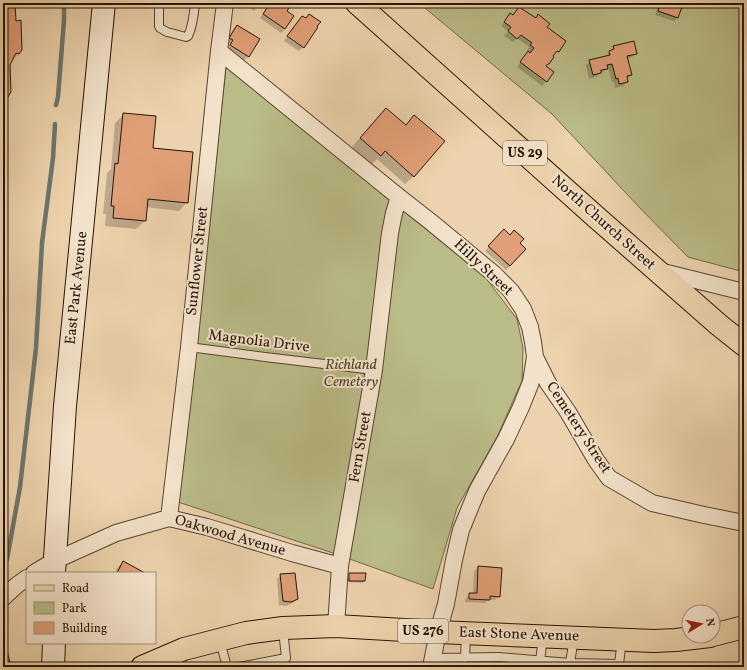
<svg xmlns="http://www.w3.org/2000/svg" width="747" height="670" font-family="Vollkorn,serif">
  <rect width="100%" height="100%" fill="#edd3ad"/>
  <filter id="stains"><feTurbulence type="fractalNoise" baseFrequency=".005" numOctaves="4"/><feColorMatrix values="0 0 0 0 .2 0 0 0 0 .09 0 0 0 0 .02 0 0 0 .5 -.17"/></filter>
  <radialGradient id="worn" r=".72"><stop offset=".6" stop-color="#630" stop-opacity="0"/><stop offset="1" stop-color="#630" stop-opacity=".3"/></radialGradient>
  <path fill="#babc88" stroke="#706848" d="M419,3H744V272L688,257L639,207L552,114Z
    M226,67L485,277L517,319L523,348L522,381L497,437L457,508L433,589L333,553L178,502Z"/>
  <path fill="#0003" d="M3,3H14L15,22L21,50L18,54L10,63L7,96L3,101Z
    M244,3H261L254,11Z
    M270,3H291L285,11V29L281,33L260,18Z
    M654,3H687V5L683,9H681L678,17L674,21L655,15L658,7L653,5Z
    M519,8L535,19L538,16L546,28L558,51L553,54L545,67L553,73L542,86L517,67L529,51L527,50L529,47L517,38L513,42L504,36L508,31L501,26L507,18L512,16Z
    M302,17L303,47L299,51L284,41L298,21Z
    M237,26L259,40L248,57L244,61L226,49L230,44L226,42L233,30Z
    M614,47L636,53L632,57L627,59L631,75L627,79V81L623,86L615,88L614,82H612L608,67L603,72L600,73L596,77L589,79L586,65L590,61L606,57V56Z
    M386,109L414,176L405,184L377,159L372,164L352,147L378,117Z
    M124,114L151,149L187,202L179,211L146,207L145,221L136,229L105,226L106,214H103L107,173L111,169L115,123Z
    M504,231L518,243L510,266L506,270L485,251Z
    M123,562L143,573H115L117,568Z
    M478,567L499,596L495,600H488L485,603L465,602L466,598L470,594H473L474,571Z
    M350,574H365L364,581L363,583L347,582L348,575Z
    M281,575L297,599L293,603L286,606L279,605L277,579Z"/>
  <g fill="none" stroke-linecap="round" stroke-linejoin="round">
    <path stroke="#6c766e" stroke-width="4.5" d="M56,105L58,97L64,20V3
      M7,559L20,487L36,348L42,243L53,158L55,124"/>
  </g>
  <path fill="#e19f77" stroke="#261509" d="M3,3H15L16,21L21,20L22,50L19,54L16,53L10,65L11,92L8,97L6,96L3,101Z
    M270,3H292L287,11L294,16L285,29L263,14Z
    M661,3H689L688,6L683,4L678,18L658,11Z
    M519,7L536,18L538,14L550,24L547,27L566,41L559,52L557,51L553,56L554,57L549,64H548L546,66L554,72L547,82L520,62L528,51L530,53L534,48L530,45L532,43L521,35L517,39L508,31L511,27L504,22L510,13L513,15Z
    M309,14L321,22L317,26L318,27L304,48L287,36L302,16L306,18Z
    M237,25L260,39L249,57L230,45L233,40L229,38Z
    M634,41L637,54L627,56L632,75L627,76L628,82L619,84L618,78L616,79L612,64L607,65L608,69L601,70V73L593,75L589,60L610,55L609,51L614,49L613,46Z
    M386,108L406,125L414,115L445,141L414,177L385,151L381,156L360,138Z
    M123,113L156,116L153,148L193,152L188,203L148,199L146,221L113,218L114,206H111L115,163L118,164Z
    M504,229L510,235L514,230L524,239L520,243L526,249L510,266L488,246Z
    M123,561L145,573H117Z
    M478,566L502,568L500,597L490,596V600L469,599V593H477Z
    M295,573L298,599L291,602L283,601L280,574Z
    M349,573H366L365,581H349Z
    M3,642H5L11,667H3Z"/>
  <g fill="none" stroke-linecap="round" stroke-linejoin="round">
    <defs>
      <path id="lane" d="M159,3V26L160,28L167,32L186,37L188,36C193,26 194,14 195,3
        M189,347L265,357L374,370
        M574,638L570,663L619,664L622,640
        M220,641L227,667
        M432,658L499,657L570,663
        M465,658L466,634
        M540,661L543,637
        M239,667L286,658L283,629"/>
      <path id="street" d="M219,51L399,197L431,222L494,274L511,291L523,309L530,327L533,342L535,357L531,382L521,407L506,439L477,491L461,530L454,560L446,604L438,632L431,667
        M659,271L744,292
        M535,357L548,383L568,412L596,460L609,478L652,503L704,515L744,523
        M169,518L189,347L219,51L225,3
        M34,573L54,561L116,533L169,518L207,527L292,553L340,566
        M3,598L17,585L27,578
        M336,626L340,566L374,370L390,233L394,213L399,197"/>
      <path id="secondary" d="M54,573L65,406L104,3
        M53,667L54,643"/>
      <path id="primary" d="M357,3L596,217L719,325L744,345"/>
      <path id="highway" d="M713,635L744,627
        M142,667L184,649L246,633L283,628L336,626L438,632L654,641L676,640L710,636"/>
    </defs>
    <use href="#lane" stroke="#584432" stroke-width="10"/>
    <use href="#street" stroke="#584432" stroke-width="18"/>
    <use href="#secondary" stroke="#261509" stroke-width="24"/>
    <use href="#primary" stroke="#261509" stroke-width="24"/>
    <use href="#highway" stroke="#261509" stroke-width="24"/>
    <use href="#lane" stroke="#f3e2ca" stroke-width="8"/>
    <use href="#street" stroke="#f3e2ca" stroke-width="16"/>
    <use href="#secondary" stroke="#f3e2ca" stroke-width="22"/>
    <use href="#primary" stroke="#edd3ad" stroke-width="22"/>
    <use href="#highway" stroke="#edd3ad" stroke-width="22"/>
  </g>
  <g text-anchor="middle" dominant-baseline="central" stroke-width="4" stroke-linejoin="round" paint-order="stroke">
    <g fill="#f3e2ca" stroke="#645243" stroke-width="1">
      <rect x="503" y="141" width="44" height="24" rx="3"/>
      <rect x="398" y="619" width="50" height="24" rx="3"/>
    </g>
    <g font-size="14" font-weight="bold" fill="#261509">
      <text x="525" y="153">US 29</text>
      <text x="423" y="631">US 276</text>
    </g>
    <g font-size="15" fill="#261509" stroke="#f3e2ca">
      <text transform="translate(603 223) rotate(42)">North Church Street</text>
      <text transform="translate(198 261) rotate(-84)">Sunflower Street</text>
      <text transform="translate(483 268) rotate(43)">Hilly Street</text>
      <text transform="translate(77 288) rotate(-84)">East Park Avenue</text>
      <text transform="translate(259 342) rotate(7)">Magnolia Drive</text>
      <text transform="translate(578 428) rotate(57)">Cemetery Street</text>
      <text transform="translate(361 447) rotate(-80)">Fern Street</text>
      <text transform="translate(230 536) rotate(16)">Oakwood Avenue</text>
      <text transform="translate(519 635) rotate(2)">East Stone Avenue</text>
    </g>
    <g font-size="15" font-style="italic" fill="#52472f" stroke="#f3e2ca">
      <text x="351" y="365">Richland<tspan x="351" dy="17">Cemetery</tspan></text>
    </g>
  </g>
  <rect width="747" height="670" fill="none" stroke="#edd3ad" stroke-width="16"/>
  <rect x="4" y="4" width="739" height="662" fill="none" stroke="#261509" stroke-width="2"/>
  <rect x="8" y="8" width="731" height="654" fill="none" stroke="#261509"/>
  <rect x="26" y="572" width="130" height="72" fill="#f3e2ca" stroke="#a1907d"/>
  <rect x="34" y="585" width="20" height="6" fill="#edd3ad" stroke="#a1907d"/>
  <text x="62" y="592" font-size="12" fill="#261509">Road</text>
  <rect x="34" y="602" width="20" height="12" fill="#babc88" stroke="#a1907d"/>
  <text x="62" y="612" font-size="12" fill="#261509">Park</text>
  <rect x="34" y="622" width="20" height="12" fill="#e19f77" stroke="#a1907d"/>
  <text x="62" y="632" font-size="12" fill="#261509">Building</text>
  <g transform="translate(701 624) rotate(80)"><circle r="19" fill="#f3e2ca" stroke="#a1907d"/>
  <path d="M0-3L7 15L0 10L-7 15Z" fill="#8f2418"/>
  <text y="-6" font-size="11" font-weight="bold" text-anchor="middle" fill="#261509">N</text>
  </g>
  <rect width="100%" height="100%" filter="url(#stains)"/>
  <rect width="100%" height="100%" fill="url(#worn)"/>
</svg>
